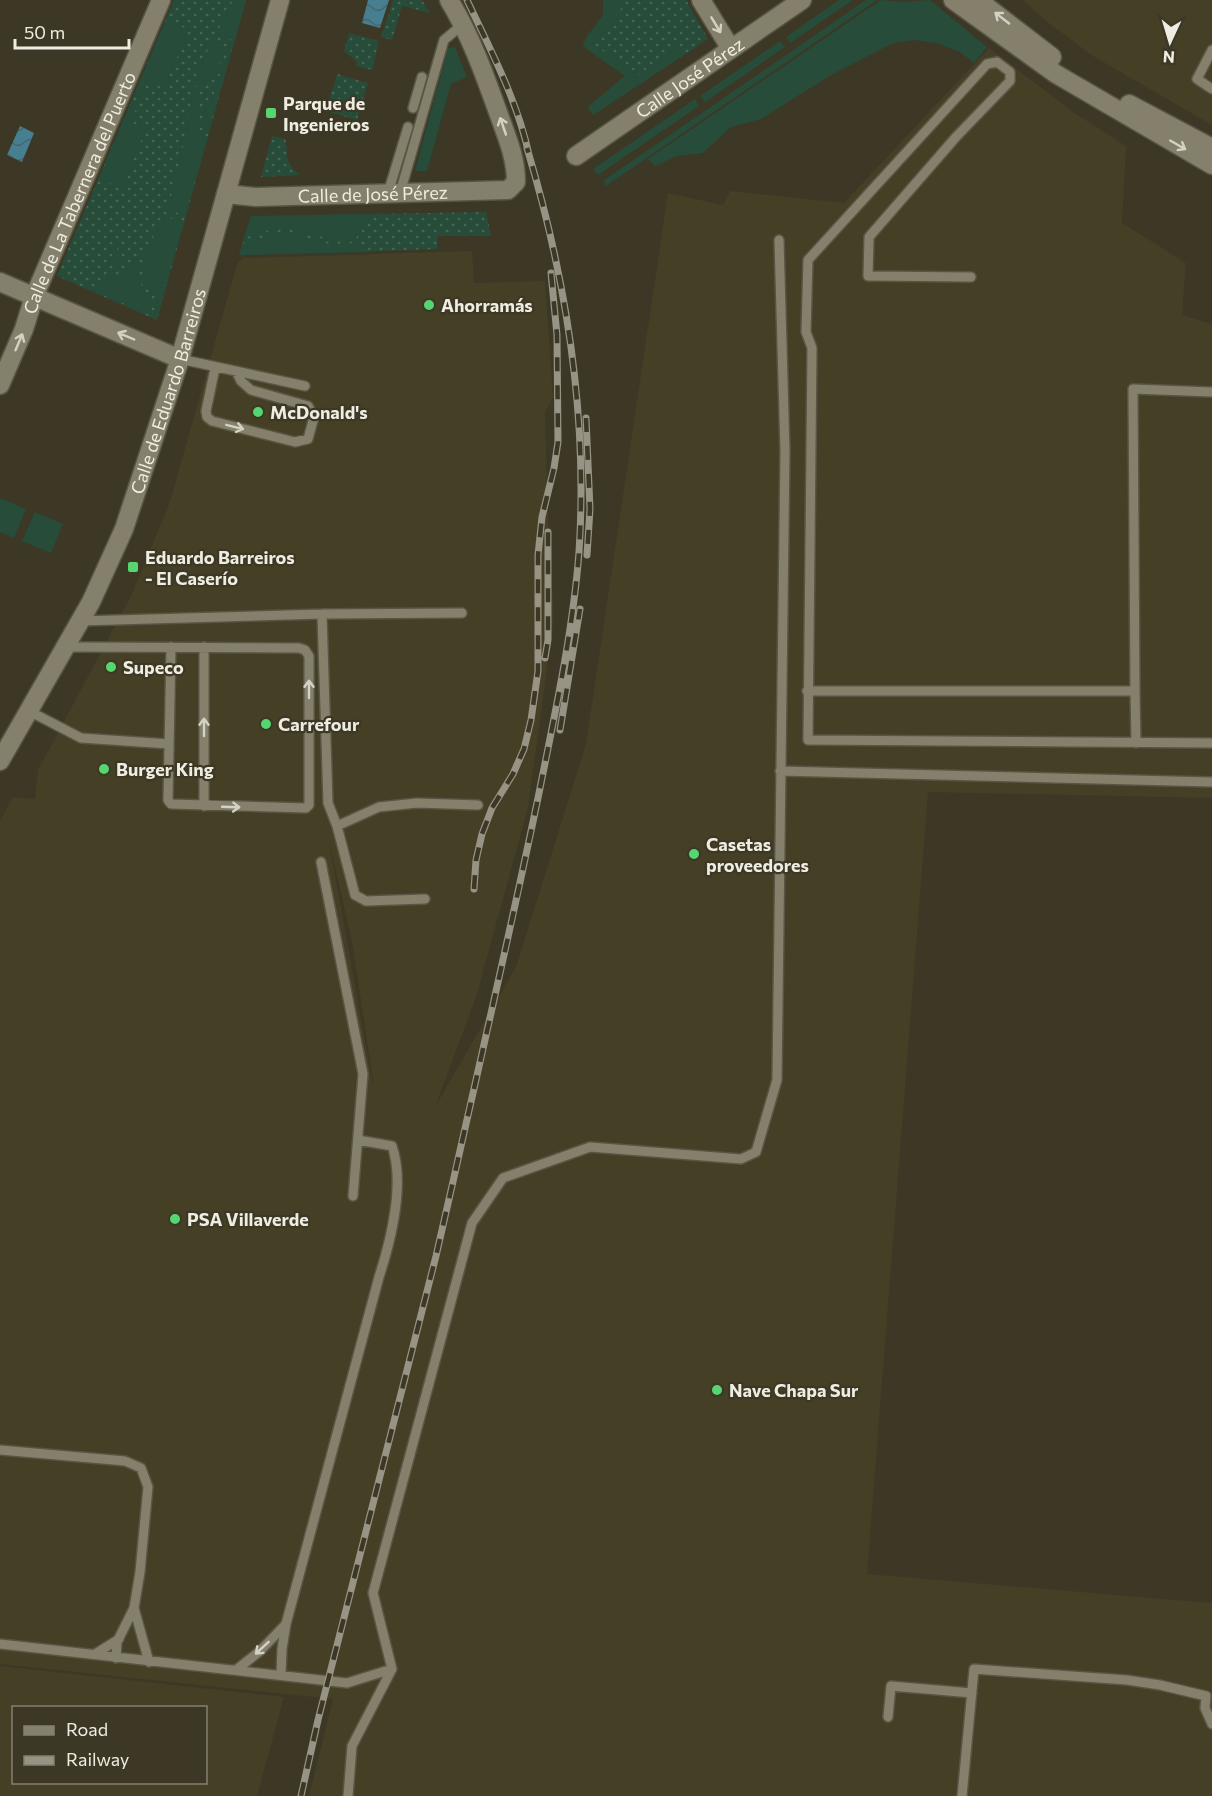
<svg xmlns="http://www.w3.org/2000/svg" width="1212" height="1796" font-family="Commissioner,sans-serif">
  <defs>
    <pattern id="grass-dots" width="8" height="8" patternUnits="userSpaceOnUse" patternTransform="scale(1.5)"><rect width="8" height="8" fill="#274c3a"/><path d="M2 2h.1M6 6h.1" fill="none" stroke="#476656" stroke-width="1.8" stroke-linecap="round"/></pattern>
    <pattern id="water-waves" width="16" height="10" patternUnits="userSpaceOnUse" patternTransform="scale(1.5)"><rect width="16" height="10" fill="#457f90"/><path d="M0 5q4-4 8 0t8 0" fill="none" stroke="#46666e"/></pattern>
  </defs>
  <rect width="100%" height="100%" fill="#3c3825"/>
  <path fill="#443f25" fill-rule="evenodd" d="M1023,0H1212V125L1093,56L1045,20Z
    M989,48L1073,112L1126,146L1122,223L1186,263L1182,315L1212,324V798L928,792L867,1574L1212,1603V1796H309L333,1699L0,1664V821L13,797L35,799L38,770L131,596L170,502L237,264L243,258L472,251L474,283L545,281L553,397L545,413L548,516L554,617L528,808L476,997L435,1107L516,967L586,744L668,193L723,205L730,191L844,203ZM329,841L352,942L374,1087L373,1086Z
    M0,1666L284,1697L257,1796H0ZM14,1708H206V1782H14Z"/>
  <path fill="url(#grass-dots)" d="M174,0H246L157,320L57,276Z
    M393,0H422L430,13L402,6L392,40L381,37Z
    M603,0H686L708,39L593,115L588,107L625,76L583,46L586,38L603,15Z
    M349,33L379,41L372,70L356,66L357,62L344,51Z
    M337,74L368,83L357,120L326,111Z
    M272,136L286,139L285,144L287,146C285,158 290,168 300,175L261,177Z
    M486,212L491,236H438L437,249L239,255L251,216Z"/>
  <path fill="#274c3a" d="M233,0H246L235,41L216,34Z
    M603,0H617L624,5L593,44L638,75L676,49L684,55L593,115L588,107L625,76L583,46L586,38L603,15Z
    M839,0H853L790,43L786,37Z
    M866,0H877L606,186L603,181Z
    M881,0L902,2L930,0L987,47L974,63L960,52L936,43L913,40L893,43L831,75L761,119L731,127L703,153L677,156L655,166L648,159Z
    M166,20L189,30L164,88L148,82L141,97L134,95Z
    M212,41L220,43C220,63 223,76 201,83L195,78Z
    M780,41L785,47L705,102L700,96Z
    M230,47L232,49L209,129L204,126V112L214,95V83L221,73Z
    M455,47L467,77L451,84L427,171H415L448,48Z
    M195,86L199,90L198,127L207,139L185,216L168,209L184,143L193,87Z
    M695,99L699,106L598,175L593,169Z
    M130,104L137,107L130,122L146,129L127,174L125,189L99,179Z
    M373,214C366,222 363,231 355,239H330L300,231L277,228L244,238L251,216Z
    M164,216L183,223L157,317L154,316C163,288 149,298 145,278C139,255 155,236 164,216Z
    M278,233L299,236L329,244L354,243L367,248L371,252L239,255L243,243C255,242 266,235 278,233Z
    M117,246L119,263L114,279L138,259C139,266 138,277 141,284C148,300 156,293 150,315L93,290C113,282 118,270 110,249Z
    M0,498L26,509L14,538L0,532Z
    M35,512L63,524L51,553L22,541Z"/>
  <path fill="url(#water-waves)" d="M368,0H389L380,28L362,23Z
    M20,126L34,133L22,162L7,155Z"/>
  <g fill="none" stroke-linecap="round" stroke-linejoin="round">
    <defs>
      <path id="service" d="M1212,50L1197,79L1212,89
        M413,108L422,77
        M388,193L408,127
        M400,193L444,40L462,25
        M971,277L868,276L869,237L956,137L1010,81V72L997,62L987,64L808,260L806,332L812,348L808,740L1212,743
        M180,359L305,386
        M215,368L206,411L207,417L212,421L295,442L308,439L314,417L308,406L251,390L241,381L236,371
        M322,614L328,803L337,826L355,895L366,901L425,899
        M80,621L322,614L462,613
        M66,647L299,648L305,650L309,656V805L306,808L171,804L168,800L171,647
        M204,647V806
        M807,691H1135L1133,389L1212,392
        M1135,691L1136,743
        M29,711L81,738L169,744
        M780,771L1212,782
        M337,826L379,807L417,803L478,805
        M321,862L363,1074L353,1196
        M0,1450L125,1461L141,1468L148,1487L140,1572L134,1608L149,1662
        M0,1644L347,1683L392,1669
        M95,1654L119,1639
        M116,1658L117,1642L134,1608
        M236,1670L260,1651L286,1624
        M281,1675L282,1649L286,1624L379,1277C391,1240 405,1183 392,1146L358,1140
        M888,1717L891,1686L972,1693
        M348,1796L352,1746L392,1669L373,1593L472,1223L503,1178L590,1147L741,1159L756,1152L777,1080L785,451L779,240
        M962,1796L974,1669L1127,1680L1160,1685L1206,1696L1205,1708L1212,1724"/>
      <g id="minor">
        <path d="M701,0L731,49"/>
        <path id="s1" d="M576,156L802,0"/>
        <path id="s2" d="M226,194L256,197L508,190L516,182C516,158 507,137 499,115C485,76 471,36 449,0"/>
        <path d="M0,282L180,359"/>
        <path id="s3" d="M0,385L24,329L34,297L161,0"/>
      </g>
      <g id="tertiary">
        <path d="M953,0L1056,74L1212,165"/>
        <path d="M978,0L1052,57"/>
        <path d="M1129,104L1212,148"/>
        <path id="s4" d="M0,761L91,602L124,529L180,359L280,0"/>
      </g>
    </defs>
    <use href="#service" stroke="#585544" stroke-width="12"/>
    <use href="#minor" stroke="#585544" stroke-width="21"/>
    <use href="#tertiary" stroke="#585544" stroke-width="21"/>
    <use href="#service" stroke="#85806c" stroke-width="9"/>
    <use href="#minor" stroke="#85806c" stroke-width="18"/>
    <use href="#tertiary" stroke="#85806c" stroke-width="18"/>
    <defs>
      <path id="rail" d="M467,0C490,49 518,102 529,155
        M586,418L590,509L587,555
        M545,658L548,640V532
        M560,730L580,609
        M474,889L476,860L482,834L492,808L513,774L524,749L531,720L538,671V555L542,517L554,468L558,442L557,335L551,273
        M301,1796L318,1720L436,1256L452,1186C481,1057 511,928 538,798C554,718 573,632 579,552C588,416 566,278 527,148"/>
    </defs>
    <use href="#rail" stroke="#979485" stroke-width="7"/>
    <use href="#rail" stroke="#3c3825" stroke-width="4.5" stroke-dasharray="14" stroke-linecap="butt"/>
  </g>
  <defs><path id="oneway-shaft" d="M-6 0H5M1.5-3L5.5 0L1.5 3" fill="none" stroke-width="1.6" stroke-linecap="round" stroke-linejoin="round" transform="scale(1.5)"/></defs>
  <g stroke="#d4d2c4">
    <use href="#oneway-shaft" transform="translate(1002 18) rotate(-142)"/>
    <use href="#oneway-shaft" transform="translate(716 25) rotate(59)"/>
    <use href="#oneway-shaft" transform="translate(503 126) rotate(-109)"/>
    <use href="#oneway-shaft" transform="translate(1178 145) rotate(30)"/>
    <use href="#oneway-shaft" transform="translate(126 336) rotate(-157)"/>
    <use href="#oneway-shaft" transform="translate(19 342) rotate(-67)"/>
    <use href="#oneway-shaft" transform="translate(235 427) rotate(14)"/>
    <use href="#oneway-shaft" transform="translate(309 689) rotate(-90)"/>
    <use href="#oneway-shaft" transform="translate(204 727) rotate(-90)"/>
    <use href="#oneway-shaft" transform="translate(231 807) rotate(2)"/>
    <use href="#oneway-shaft" transform="translate(262 1648) rotate(137)"/>
  </g>
  <g fill="#55d671" stroke="#3c3825" stroke-width="2">
    <rect x="265" y="107" width="12" height="12" rx="3"/>
    <circle cx="429" cy="305" r="6"/>
    <circle cx="258" cy="412" r="6"/>
    <rect x="127" y="561" width="12" height="12" rx="3"/>
    <circle cx="111" cy="667" r="6"/>
    <circle cx="266" cy="724" r="6"/>
    <circle cx="104" cy="769" r="6"/>
    <circle cx="694" cy="854" r="6"/>
    <circle cx="175" cy="1219" r="6"/>
    <circle cx="717" cy="1390" r="6"/>
  </g>
  <g text-anchor="middle" dominant-baseline="central" stroke-width="4.5" stroke-linejoin="round" paint-order="stroke">
    <g font-size="18" fill="#efede1" stroke="#3c3825">
      <text stroke="none"><textPath href="#s1" startOffset="138">Calle José Pérez</textPath></text>
      <text stroke="none"><textPath href="#s3" startOffset="208">Calle de La Tabernera del Puerto</textPath></text>
      <text stroke="none"><textPath href="#s2" startOffset="147">Calle de José Pérez</textPath></text>
      <text stroke="none"><textPath href="#s4" startOffset="408">Calle de Eduardo Barreiros</textPath></text>
    </g>
    <g font-size="18" font-weight="bold" fill="#efede1" stroke="#3c3825" text-anchor="start">
      <text x="283" y="103">Parque de<tspan x="283" dy="21">Ingenieros</tspan></text>
      <text x="441" y="305">Ahorramás</text>
      <text x="270" y="412">McDonald's</text>
      <text x="145" y="557">Eduardo Barreiros<tspan x="145" dy="21">- El Caserío</tspan></text>
      <text x="123" y="667">Supeco</text>
      <text x="278" y="724">Carrefour</text>
      <text x="116" y="769">Burger King</text>
      <text x="706" y="844">Casetas<tspan x="706" dy="21">proveedores</tspan></text>
      <text x="187" y="1219">PSA Villaverde</text>
      <text x="729" y="1390">Nave Chapa Sur</text>
    </g>
  </g>
  <rect x="12" y="1706" width="195" height="78" fill="#3c3825" stroke="#848070" stroke-width="1.5"/>
  <rect x="24" y="1726" width="30" height="9" fill="#85806c" stroke="#848070" stroke-width="1.5"/>
  <text x="66" y="1736" font-size="18" fill="#efede1">Road</text>
  <rect x="24" y="1756" width="30" height="9" fill="#979485" stroke="#848070" stroke-width="1.5"/>
  <text x="66" y="1766" font-size="18" fill="#efede1">Railway</text>
  <g transform="translate(1170 42) rotate(184)" stroke="#3c3825" stroke-width="4.5" paint-order="stroke">
  <path d="M0-4.5L10 22L0 15L-10 22Z" fill="#efede1"/>
  <text y="-9" font-size="16" font-weight="bold" text-anchor="middle" fill="#efede1">N</text>
  </g>
  <path d="M15 39v9h114v-9" fill="none" stroke="#efede1" stroke-width="3"/>
  <text x="24" y="39" font-size="18" fill="#efede1" stroke="#3c3825" stroke-width="4.5" paint-order="stroke">50 m</text>
</svg>
